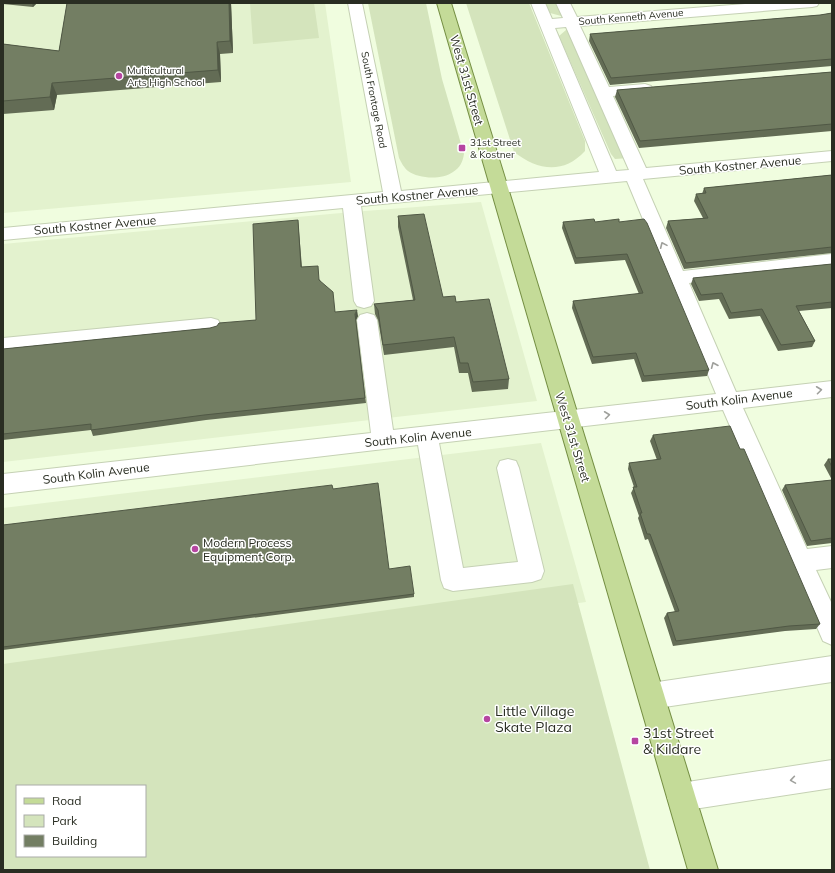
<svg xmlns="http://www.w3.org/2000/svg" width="835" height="873" font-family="Mulish,sans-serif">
  <rect width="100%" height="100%" fill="#f0fddf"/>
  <path fill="#e3f2ce" d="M3,3H325L351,182L3,213Z
    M481,202L537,401L3,462V244L352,212Z
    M541,443L586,602L3,682V508Z"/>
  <path fill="#d4e4bc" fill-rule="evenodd" d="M250,3H314L319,38L253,44Z
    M368,3H426L442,79L464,154C463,161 460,168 453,172C442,180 419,179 408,171C404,168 401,162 399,158Z
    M466,3H529L585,141V151C563,175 537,170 514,152Z
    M545,3H559L565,17L550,13Z
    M570,28L629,158L615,159L611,154L559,36L566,30Z
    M573,584L650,870H3V664ZM17,786H145V856H17Z"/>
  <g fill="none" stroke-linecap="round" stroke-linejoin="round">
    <defs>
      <path id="minor" d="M348,3H362L401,191L599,172L531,3H545L552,19L563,18L556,3H570L577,17L758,3H819L817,6L812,7L580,26L609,87L645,84L651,86L653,89L651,92L613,96L646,168L832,151V161L643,179L683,271L832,254V268L689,283L736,392L832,381V397L743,408L807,549L832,546V568L816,570L832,604V645L823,641L723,410L439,443L463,568L518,562L497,468L500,461L508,459L516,461L519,468L544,571L541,579L532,582L453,591L444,588L441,580L418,445L3,494V474L371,433L357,320L360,315L367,313L374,315L377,320L393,430L716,394L627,181L361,206L374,301L371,306L364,308L357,306L354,301L343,208L3,240V228L383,192ZM566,27L629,170L616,171L555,28Z
        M211,318L218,320L221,325L218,330L211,332L3,354V338Z
        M832,656V682L651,709L642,705L638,696L642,687L651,683Z
        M832,760V788L681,811L671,807L667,797L671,787L681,783Z"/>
      <path id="major" d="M437,3H451L718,870H688Z"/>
    </defs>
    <use href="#minor" stroke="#c5d1b4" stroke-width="2"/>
    <use href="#major" stroke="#748e42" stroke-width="2"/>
    <use href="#minor" fill="#fff" fill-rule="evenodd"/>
    <use href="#major" fill="#c4db98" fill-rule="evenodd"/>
  </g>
  <path fill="#636c55" d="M3,3H37L33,7L3,4Z
    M67,3H231L233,53L220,54L221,82L57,95L54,110L3,114V44L59,51Z
    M832,13V66L610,85L589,41L590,34L820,15Z
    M832,72V131L639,148L615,97L617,90Z
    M832,175V253L684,269L666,228L668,221L703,218L694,201L696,194H702L704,188Z
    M398,216L443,297L456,302L509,379L508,389L472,392L468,373H459L454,347L384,355L378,320L375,314L374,304L413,300L398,227Z
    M298,220L302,267L320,280L335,312L358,316L356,320L366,403L206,420L93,436L91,430L3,440V349L210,328L256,320Z
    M563,222H619L709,370L707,376L642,382L634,359L592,364L572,308L573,301L639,294L625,260L575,264L562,228Z
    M832,264V308L799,311L815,341L812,347L778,351L760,316L729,319L719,299L699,301L691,284L693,278Z
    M653,435L740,449L820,624L816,629L785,631L673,646L664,618L667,613L675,612L648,539L645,540L638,518L639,516L631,493L634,487L628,469L629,463L657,460L650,441Z
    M828,459H832V480L824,465Z
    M832,480V543L807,546L782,490L785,485Z
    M333,489L389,569L414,594V597L3,650V525Z"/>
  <path fill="#505845" d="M32,3H37L33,7Z
    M229,3H231L233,53L230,41Z
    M217,42L220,54L221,82L218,70Z
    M52,83L57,95L54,110L50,97Z
    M357,310L358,316L356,320L355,314Z"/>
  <path fill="#737e63" stroke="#505845" d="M67,3H229L230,41L217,42L218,70L52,83L50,97L3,101V44L59,51Z
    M832,13V59L611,78L590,34L820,15Z
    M832,72V124L640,141L617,90Z
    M832,175V247L686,263L668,221L708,218L696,194L706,193L704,188Z
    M424,214L443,297L455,296L456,302L489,299L509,379L473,382L468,363H460L454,337L383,345L378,310L374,304L415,300L398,216Z
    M594,219L595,222L619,219V222L644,219L647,223L709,370L644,376L636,353L593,357L573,301L643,293L627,254L576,258L563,222Z
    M298,220L301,267L318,266L319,280L333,292L335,312L357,310L355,314L365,398L204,415L91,430V424L3,434V349L210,328L217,326L219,323L256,320L253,224Z
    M832,264V302L796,306L815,341L781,345L762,309L731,313L722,293L701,295L693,278Z
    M730,426L740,449H744L820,624L789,626L676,641L667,613L679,611L650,534H647L640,513H642L633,487H637L629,463L661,459L653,435Z
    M828,459H832V467Z
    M832,480V538L811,541L785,485Z
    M378,483L389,569L410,566L414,594L3,647V525L332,485L333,489Z"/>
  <defs><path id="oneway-chevron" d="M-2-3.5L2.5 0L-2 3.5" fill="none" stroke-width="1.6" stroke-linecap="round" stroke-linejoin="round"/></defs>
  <g stroke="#9fa09c">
    <use href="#oneway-chevron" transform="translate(663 245) rotate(-114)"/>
    <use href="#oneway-chevron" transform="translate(714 365) rotate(-113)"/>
    <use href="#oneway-chevron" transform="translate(819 390) rotate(-7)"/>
    <use href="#oneway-chevron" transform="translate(607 415) rotate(-7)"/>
    <use href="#oneway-chevron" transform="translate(793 780) rotate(171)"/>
  </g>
  <g fill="#b645a1" stroke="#fff" stroke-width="1.5">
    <circle cx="119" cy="76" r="4"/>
    <rect x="458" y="144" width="8" height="8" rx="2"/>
    <circle cx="195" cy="549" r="4"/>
    <circle cx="487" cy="719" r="4"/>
    <rect x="631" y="737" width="8" height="8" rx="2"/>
  </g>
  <g text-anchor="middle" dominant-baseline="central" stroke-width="3" stroke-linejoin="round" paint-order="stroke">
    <g font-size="10" fill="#292d22" stroke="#fff">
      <text transform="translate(631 17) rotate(-5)">South Kenneth Avenue</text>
      <text transform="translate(374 100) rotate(79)">South Frontage Road</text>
    </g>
    <g font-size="10" fill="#292d22" stroke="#fff" text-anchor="start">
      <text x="127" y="70">Multicultural<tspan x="127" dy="12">Arts High School</tspan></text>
      <text x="470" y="142">31st Street<tspan x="470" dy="12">&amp; Kostner</tspan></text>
    </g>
    <g font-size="12" fill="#292d22" stroke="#fff">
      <text transform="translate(467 80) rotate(74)">West 31st Street</text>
      <text transform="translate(740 165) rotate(-5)">South Kostner Avenue</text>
      <text transform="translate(417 195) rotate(-5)">South Kostner Avenue</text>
      <text transform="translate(95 225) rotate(-5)">South Kostner Avenue</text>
      <text transform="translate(739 399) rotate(-7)">South Kolin Avenue</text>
      <text transform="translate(418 437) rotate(-6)">South Kolin Avenue</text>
      <text transform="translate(573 437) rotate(73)">West 31st Street</text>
      <text transform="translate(96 473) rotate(-7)">South Kolin Avenue</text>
    </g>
    <g font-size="12" fill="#292d22" stroke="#fff" text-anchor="start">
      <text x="203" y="542">Modern Process<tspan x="203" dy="14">Equipment Corp.</tspan></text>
    </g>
    <g font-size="14" fill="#292d22" stroke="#fff" text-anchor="start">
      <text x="495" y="711">Little Village<tspan x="495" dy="16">Skate Plaza</tspan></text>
      <text x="643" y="733">31st Street<tspan x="643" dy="16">&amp; Kildare</tspan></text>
    </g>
  </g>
  <rect width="835" height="873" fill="none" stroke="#292d22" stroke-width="8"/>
  <rect x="16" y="785" width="130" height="72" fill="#ffffff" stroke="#a9aba7"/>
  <rect x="24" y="798" width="20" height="6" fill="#c4db98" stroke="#a9aba7"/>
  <text x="52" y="805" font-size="12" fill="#292d22">Road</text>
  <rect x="24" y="815" width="20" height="12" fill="#d4e4bc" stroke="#a9aba7"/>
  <text x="52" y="825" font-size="12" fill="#292d22">Park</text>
  <rect x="24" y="835" width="20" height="12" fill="#737e63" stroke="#a9aba7"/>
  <text x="52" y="845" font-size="12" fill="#292d22">Building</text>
</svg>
